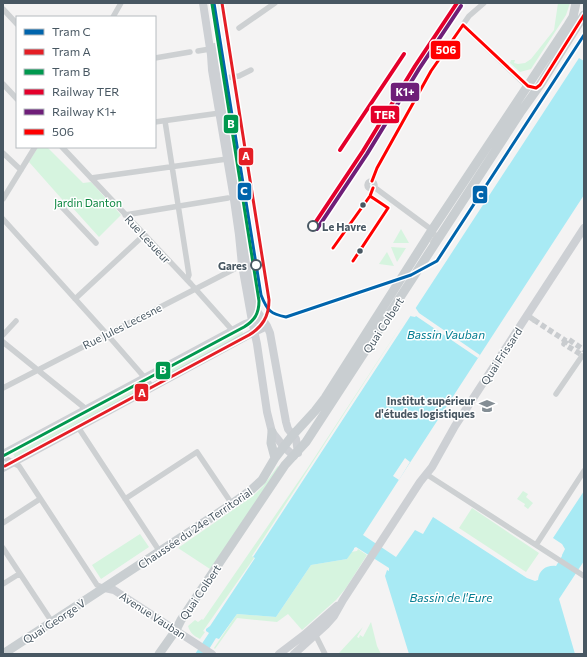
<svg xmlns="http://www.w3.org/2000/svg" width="587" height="657" font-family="Commissioner,sans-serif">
  <rect width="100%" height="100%" fill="#f4f3f3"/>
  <path fill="#d6f4df" d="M558,3H570L566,15L531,69L520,72L510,63L511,60H515L514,63L518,64L525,63L531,59L554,30Z
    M38,147H47L83,183L91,182L121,215L99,237L71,206H68L29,162Z
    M401,229L409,243H393Z
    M391,247L406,248L397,262Z
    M387,252L394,266L379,264Z
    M406,318L252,556L254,558L203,631L205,632L200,639C194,636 190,633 188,626L195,620L198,622L202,619L203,620L307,469Z
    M242,327L243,336L160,381L156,374Z
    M136,385L139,392L16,459L12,452Z
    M278,466L281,468L210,569L178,548L253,496L263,486Z
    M523,491L528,494L526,497L533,503L528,509L524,506L525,504L517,499Z
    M472,508L539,553L526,572L459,528Z
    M140,534L149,547L101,579L92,565Z
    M358,549L367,555L346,588L336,600L302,630L288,614L277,622L237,618L215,649L214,648L237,614L276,617L311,565L347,559L351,552L357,551Z
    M371,622L377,646L381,654H339V653L363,627L357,637L359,638L360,635L363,637Z"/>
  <path fill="#a8eaf4" d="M579,58L584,61V195L363,535L396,557L415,530L423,534L433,517L527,578L535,581L538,580C539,570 546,565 556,566L562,556V555L565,549L562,544L553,538L584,491V561L559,599L575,654H409L385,576L387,570L389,571V568L356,547L354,548V549L347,559L311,565L276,617L237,614L219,639L216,638L206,654H195L209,633L206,631V629L210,626L255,558L253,557Z"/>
  <path fill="#f4f3f3" d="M415,307L419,313L480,355L478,358L416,316L415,317L410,316Z
    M405,458L410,462L399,480L393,476Z"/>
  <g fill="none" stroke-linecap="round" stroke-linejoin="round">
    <path stroke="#c9cccf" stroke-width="5.5" stroke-dasharray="5.5 3" stroke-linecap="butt" d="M534,320L566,341L568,339L584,350
      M566,341L564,344L582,355"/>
    <path stroke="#cdd0d2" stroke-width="5.5" d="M3,9L17,24
      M113,17L121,3
      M463,25L529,88
      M239,28L275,3
      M198,51L210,49
      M155,58L190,52
      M218,79L239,76L251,70
      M3,84L17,99
      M165,121L189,275L187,280
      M155,122L220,113
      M62,147L191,284L233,331
      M3,153L21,170
      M91,178L227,159
      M372,181L377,168L431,71L469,16L484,3
      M367 185a4 4 0 1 1 8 0a4 4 0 1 1-8 0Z
      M374,187L432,230L436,237L433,242
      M3,199L35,147
      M61,206L96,243
      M125,215L228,198
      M3,219L105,332L145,378L152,387
      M75,299L144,235
      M527,315L534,320
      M3,335L16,321
      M3,342L86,409
      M3,388L242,265
      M556,394L582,356
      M78,427L160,552
      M3,457L19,466L97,585L105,588
      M426,474L584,576
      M125,499L197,452L232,504
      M3,523L40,499
      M536,545L584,471
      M3,548L52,622
      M3,584L19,574
      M313,634L317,638L325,654"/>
    <path stroke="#cdd0d4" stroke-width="8" d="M203,3L211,55L212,70L233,193L239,235L242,265L252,321L257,344L267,412L272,432L284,447L294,456
      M215,47L257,311L267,326L270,333L286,422L288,429L296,439L298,453
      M3,454L245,324L257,320
      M3,468L254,332L267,326
      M105,588L114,590L212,654
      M279,654L304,635L337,606
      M294,654L326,625L334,616L343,600L420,482L432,467L455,426L584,228"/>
    <path stroke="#c9ced1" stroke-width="9" d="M272,432L271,443L275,458
      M3,654L232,504L250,491L262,480L275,458L292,436L315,411L325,398L432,230L568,25L573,17L576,3
      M159,654L176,630L181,620L285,465L306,442L520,113L540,85L584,15"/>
    <defs>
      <path id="bus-1" d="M463,25L528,86
        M528,86L536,88L540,85L584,15
        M372,181L377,168L431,71L463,25
        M333,248L370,196L373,188
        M353,261L388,208L370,196"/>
    </defs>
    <use href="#bus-1" stroke="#fff" stroke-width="6"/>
    <use href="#bus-1" stroke="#f00" stroke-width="3"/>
    <defs>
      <path id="rail-1" d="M340,150L404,54
        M313,226L363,151L415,66L457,3"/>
      <path id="rail-2" d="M317,229L367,154L419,69L461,6"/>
    </defs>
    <use href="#rail-1" stroke="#fff" stroke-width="7"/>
    <use href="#rail-2" stroke="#fff" stroke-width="7"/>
    <use href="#rail-1" stroke="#e4002b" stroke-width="4"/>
    <use href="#rail-2" stroke="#6e1e78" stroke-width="4"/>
    <defs>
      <path id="tram-1" d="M214,3L261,295C267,310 270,314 286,317L411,275L437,261L584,35"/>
      <path id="tram-2" d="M5,466L249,335C262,327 269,317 269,300L222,3"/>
      <path id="tram-3" d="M3,456L244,327C254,321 259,314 259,301L212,4"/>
    </defs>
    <use href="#tram-1" stroke="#fff" stroke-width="6"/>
    <use href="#tram-2" stroke="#fff" stroke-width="6"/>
    <use href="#tram-3" stroke="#fff" stroke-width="6"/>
    <use href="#tram-1" stroke="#0064ac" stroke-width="3"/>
    <use href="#tram-2" stroke="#e41e25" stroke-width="3"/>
    <use href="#tram-3" stroke="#00984e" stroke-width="3"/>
  </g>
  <defs>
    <symbol id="university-bare" viewBox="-9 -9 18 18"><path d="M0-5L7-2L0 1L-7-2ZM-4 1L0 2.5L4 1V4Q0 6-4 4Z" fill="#848e95" stroke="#fff" stroke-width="2.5" paint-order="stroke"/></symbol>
  </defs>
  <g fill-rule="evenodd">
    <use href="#university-bare" x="476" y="395" width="22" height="22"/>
  </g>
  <g fill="#485762" stroke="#fff" stroke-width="1.5">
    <circle cx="363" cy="205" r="3.5"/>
    <circle cx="360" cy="251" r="3.5"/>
  </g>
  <g fill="#fff" stroke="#485762" stroke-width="2">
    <circle cx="313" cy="226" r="5"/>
    <circle cx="256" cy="265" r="5"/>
  </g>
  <g text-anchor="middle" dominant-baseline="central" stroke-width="3" stroke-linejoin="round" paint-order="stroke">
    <g font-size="11" fill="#0e8741" stroke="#fff">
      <text x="88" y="202">Jardin Danton</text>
    </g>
    <g font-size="11" font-weight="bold" fill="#485762" stroke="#fff" text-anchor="start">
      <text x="322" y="226">Le Havre</text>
      <text x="247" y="265" text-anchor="end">Gares</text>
    </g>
    <g font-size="11" fill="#485762" stroke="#fff">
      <text transform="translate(148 239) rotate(47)">Rue Lesueur</text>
      <text transform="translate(383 325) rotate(-57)">Quai Colbert</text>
      <text transform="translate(122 326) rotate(-27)">Rue Jules Lecesne</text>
      <text transform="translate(501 356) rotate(-57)">Quai Frissard</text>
      <text transform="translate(195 528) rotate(-34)">Chaussée du 24e Territorial</text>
      <text transform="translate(200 592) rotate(-56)">Quai Colbert</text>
      <text transform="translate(153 615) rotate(33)">Avenue Vauban</text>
      <text transform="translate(54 621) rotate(-33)">Quai George V</text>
    </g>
    <g font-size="11" font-weight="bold" fill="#485762" stroke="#fff" text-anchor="end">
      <text x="475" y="400">Institut supérieur<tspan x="475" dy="13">d'études logistiques</tspan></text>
    </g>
    <g font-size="12" font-style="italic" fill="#047e92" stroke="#fff">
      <text x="446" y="334">Bassin Vauban</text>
      <text x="451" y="597">Bassin de l'Eure</text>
    </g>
  </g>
  <g stroke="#fff" stroke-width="1.5">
    <rect x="430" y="40" width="31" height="20" rx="4" fill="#f00"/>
    <rect x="390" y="82" width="30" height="20" rx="4" fill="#6e1e78"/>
    <rect x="370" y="105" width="30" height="19" rx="4" fill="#e4002b"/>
    <rect x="223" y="114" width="16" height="20" rx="4" fill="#00984e"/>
    <rect x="238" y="147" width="16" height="19" rx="4" fill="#e41e25"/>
    <rect x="237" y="182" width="15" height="19" rx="4" fill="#0064ac"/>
    <rect x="472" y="185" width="16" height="19" rx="4" fill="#0064ac"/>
    <rect x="155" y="361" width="16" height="19" rx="4" fill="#00984e"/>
    <rect x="134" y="383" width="15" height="19" rx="4" fill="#e41e25"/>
  </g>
  <g font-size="11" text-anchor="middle" font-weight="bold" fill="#fff">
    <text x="446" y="54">506</text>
    <text x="405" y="96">K1+</text>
    <text x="385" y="119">TER</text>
    <text x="231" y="128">B</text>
    <text x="246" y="160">A</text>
    <text x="244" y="195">C</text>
    <text x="480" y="199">C</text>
    <text x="163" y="374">B</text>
    <text x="142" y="397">A</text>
  </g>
  <rect width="587" height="657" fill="none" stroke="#485762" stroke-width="8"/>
  <rect x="16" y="16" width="140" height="132" fill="#ffffff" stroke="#b6bcc0"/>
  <rect x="24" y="29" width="20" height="6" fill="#0064ac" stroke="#b6bcc0"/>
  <text x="52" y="36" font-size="12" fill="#485762">Tram C</text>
  <rect x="24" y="49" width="20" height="6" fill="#e41e25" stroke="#b6bcc0"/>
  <text x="52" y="56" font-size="12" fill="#485762">Tram A</text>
  <rect x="24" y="69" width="20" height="6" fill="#00984e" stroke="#b6bcc0"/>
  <text x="52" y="76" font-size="12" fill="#485762">Tram B</text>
  <rect x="24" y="89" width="20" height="6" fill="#e4002b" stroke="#b6bcc0"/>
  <text x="52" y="96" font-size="12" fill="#485762">Railway TER</text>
  <rect x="24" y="109" width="20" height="6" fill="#6e1e78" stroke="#b6bcc0"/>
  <text x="52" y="116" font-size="12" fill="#485762">Railway K1+</text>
  <rect x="24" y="129" width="20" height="6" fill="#ff0000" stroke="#b6bcc0"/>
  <text x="52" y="136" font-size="12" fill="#485762">506</text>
</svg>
